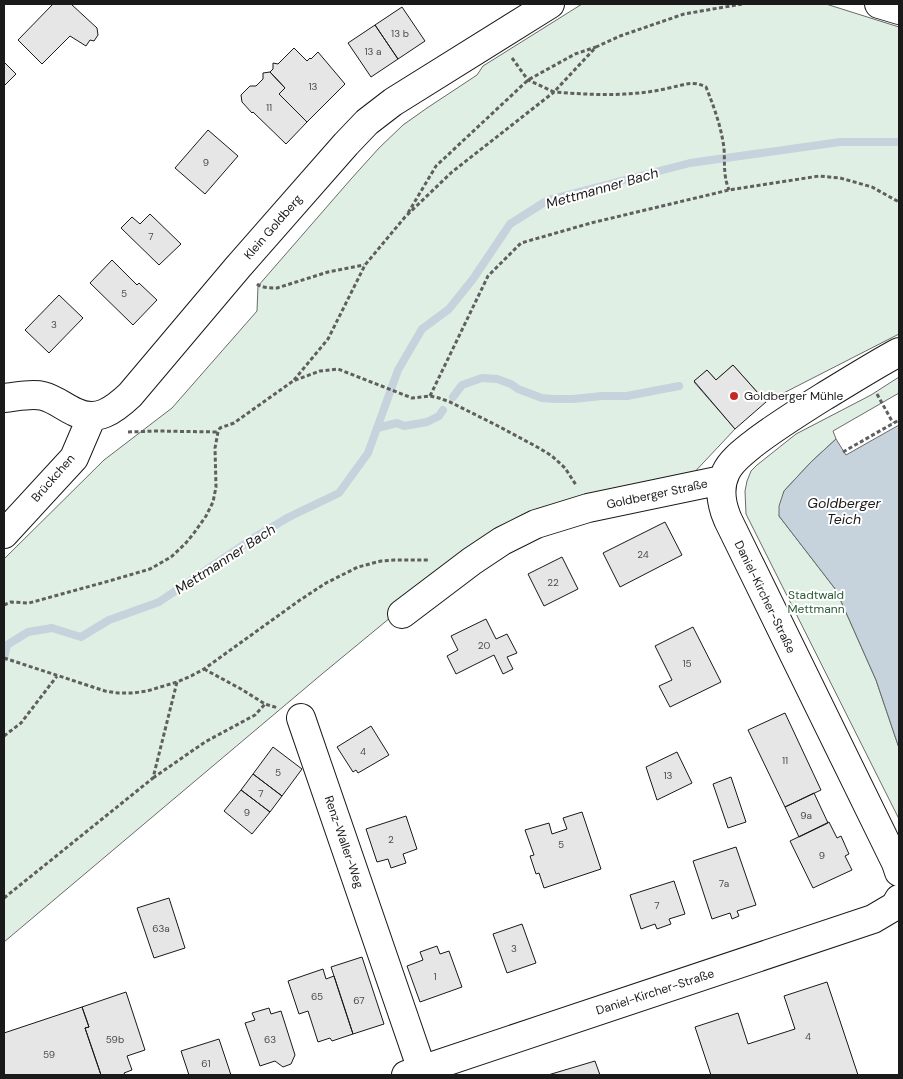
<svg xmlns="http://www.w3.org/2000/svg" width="903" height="1079" font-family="'DM Sans',sans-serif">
  <rect width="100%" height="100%" fill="#fff"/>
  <path fill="#e0efe3" stroke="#6a6a6a" d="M582,4H826L899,27V334L766,402L733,365L716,380L707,370L694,382L735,429L689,478L476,547L322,674L4,942V559L104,460L172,408L257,311L258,286L351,179L379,148L403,125L427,108L477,75L483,66Z
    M899,377V393L833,431L836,439L811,462L784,491L779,516L836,590L876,680L899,748V819L746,514L745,491L747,481L751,471L757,465L796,434L871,395Z"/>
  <path fill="#c6d2dc" stroke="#6a6a6a" d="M899,425V748L876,680L836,590L779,516V506L784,491L811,462L836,439L846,455Z"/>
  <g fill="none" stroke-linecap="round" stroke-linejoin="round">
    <path stroke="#c6d2dc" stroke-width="8" d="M453,397L462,385L482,378L497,379L511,384L518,389L542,398L555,399H573L602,396H627L679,386
      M377,428L397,423L404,426L427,422L439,416L443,410
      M4,658L7,645L28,632L52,628L81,637L109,620L159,602L255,537L289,517L339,493L368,453L398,370L422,329L449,309L473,279L510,224L548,200L690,163L840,142H899"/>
  </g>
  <path fill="#e6e6e6" stroke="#1a1a1a" d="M53,4H71L97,28L98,35L94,41L90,40L86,46L70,36L42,64L18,40Z
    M402,7L425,41L398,59L375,25Z
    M375,25L398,59L371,77L348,43Z
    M294,48L307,61L310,58L311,59L318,52L345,84L307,122L279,94L285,88L270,72L273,69V63L278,64Z
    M4,62L16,74L4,86Z
    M270,72L285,88L279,94L307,122L286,144L253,112L252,113L242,102L241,95L250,86H256L263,79V73Z
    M208,130L238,156L205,194L175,168Z
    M150,214L181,244L159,265L121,228L132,217L140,224Z
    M112,260L137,285L139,283L157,300L133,325L90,283Z
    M59,295L83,318L49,353L25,330Z
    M733,365L766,402L735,429L694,381L707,370L716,380Z
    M665,522L682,555L620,587L603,553Z
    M562,557L578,589L544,606L528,574Z
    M486,619L496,639L507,634L517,653L507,657L513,669L503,674L494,655L456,674L447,656L458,650L451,636Z
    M693,627L721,682L670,707L659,686L672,680L655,646Z
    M785,713L821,790L785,807L748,730Z
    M371,726L389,755L358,773L356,770L353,772L337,747Z
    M273,747L302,769L282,796L253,774Z
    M677,752L692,783L657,800L646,767Z
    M253,774L282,796L270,812L241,790Z
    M731,777L746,822L728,828L713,784Z
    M241,790L270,812L252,834L224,811Z
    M814,793L828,823L799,837L785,807Z
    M582,812L601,869L544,888L539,873L536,874L530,856L534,855L525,830L549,823L552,834L567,829L563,818Z
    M406,816L417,849L403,854L406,863L391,868L388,859L377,862L366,829Z
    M829,822L837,838L841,836L849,854L845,856L852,870L813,888L790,841Z
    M736,847L756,905L737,911L739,916L732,919L730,913L712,919L693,861Z
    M674,881L685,914L669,919L671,924L657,929L655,924L641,929L630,895Z
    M169,898L185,948L154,958L137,908Z
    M522,924L536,963L507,973L493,934Z
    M437,946L440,954L449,951L462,987L420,1002L407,966L423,960L420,952Z
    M362,957L384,1024L353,1034L331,967Z
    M323,969L326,979L334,976L353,1034L332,1041L330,1038L318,1042L308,1011L299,1014L288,981Z
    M827,982L858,1075H711L695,1027L738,1013L748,1044L795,1029L784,996Z
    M126,992L145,1050L127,1056L132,1070L124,1073L125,1075H101L85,1028L89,1027L82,1007Z
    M82,1007L89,1027L85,1028L101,1075H4V1033Z
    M269,1008L271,1014L281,1011L295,1055L291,1064L283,1067L275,1061L260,1066L245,1023L255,1020L252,1013Z
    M219,1039L231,1075H189L181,1051Z
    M595,1061L600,1075H548Z"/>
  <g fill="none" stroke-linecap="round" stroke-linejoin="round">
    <defs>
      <path id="minor" d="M879,4L899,10
        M899,352C873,366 848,382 823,397C799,412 775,427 753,444C743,452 731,461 726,472C718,488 721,504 728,520L896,863L899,872
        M4,398C16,397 31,393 43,396C55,399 64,407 75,412C97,423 114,410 130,395L238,267L346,144L367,122L393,102L550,4
        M4,534L74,458L92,416
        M402,614L472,561L502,541L536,524L588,508L722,480
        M301,718L422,1070
        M406,1075L873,919L895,906L899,899"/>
    </defs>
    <use href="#minor" stroke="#1a1a1a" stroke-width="30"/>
    <path stroke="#5f5f5f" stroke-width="3" stroke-dasharray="4 2.5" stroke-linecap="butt" d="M512,58L528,80L554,92L596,47L620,36L684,14L742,4
      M408,213L436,166L528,80L575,54L596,47
      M257,284C262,288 270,288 277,288L328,272L364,265
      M294,380L328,339L365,265L405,217L452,172L554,92C593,95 631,97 669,88C684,85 692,80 706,87C714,107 721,126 724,148C725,163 723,175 729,190
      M877,394L893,423
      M430,396L488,276L521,243L591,223L729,190L819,176L840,178L872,187L899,202
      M128,432L157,431L218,432
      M843,452L899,420
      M4,605L11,602L29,603L109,581L150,569L171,557L185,544L194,533L206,516L213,502L216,487L215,448L218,432L220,428L234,423L293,381L320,371L338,369L412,398L430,396L439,398L450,402L498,426L539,448L552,456L565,468L576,485
      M4,658L105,691L118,693H133L147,691L177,682L191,676L204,669L300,600L326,583L358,567L381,561L394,560H429
      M204,669L241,689L265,704L278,708
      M4,736L21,723L57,676
      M153,778L205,742L255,715L265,704
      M4,898L153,778L177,682"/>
    <use href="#minor" stroke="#fff" stroke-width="28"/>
  </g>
  <circle fill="#c62828" stroke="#fff" stroke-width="2" cx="734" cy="396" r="5"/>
  <g text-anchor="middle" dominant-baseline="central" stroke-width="4" stroke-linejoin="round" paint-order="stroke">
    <g font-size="10" fill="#4d4d4d">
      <text x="400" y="33">13 b</text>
      <text x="373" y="51">13 a</text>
      <text x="313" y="86">13</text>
      <text x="269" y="107">11</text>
      <text x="206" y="162">9</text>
      <text x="151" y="236">7</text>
      <text x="124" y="293">5</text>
      <text x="54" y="324">3</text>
      <text x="643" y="554">24</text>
      <text x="553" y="582">22</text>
      <text x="484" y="645">20</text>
      <text x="687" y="663">15</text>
      <text x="363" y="751">4</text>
      <text x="785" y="760">11</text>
      <text x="278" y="772">5</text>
      <text x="668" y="775">13</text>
      <text x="261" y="793">7</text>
      <text x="247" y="812">9</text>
      <text x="806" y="815">9a</text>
      <text x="391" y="839">2</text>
      <text x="561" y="844">5</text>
      <text x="822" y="855">9</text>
      <text x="724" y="883">7a</text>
      <text x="657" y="905">7</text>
      <text x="161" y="928">63a</text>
      <text x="514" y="948">3</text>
      <text x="435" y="976">1</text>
      <text x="317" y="996">65</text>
      <text x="359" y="1000">67</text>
      <text x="808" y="1036">4</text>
      <text x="115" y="1039">59b</text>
      <text x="270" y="1039">63</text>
      <text x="49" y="1054">59</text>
      <text x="206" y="1063">61</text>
    </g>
    <g font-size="12" fill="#1a1a1a" stroke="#fff">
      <text transform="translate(273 227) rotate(-49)">Klein Goldberg</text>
      <text transform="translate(53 478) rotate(-49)">Brückchen</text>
      <text transform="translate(657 494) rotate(-12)">Goldberger Straße</text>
      <text transform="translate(765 597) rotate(64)">Daniel-Kircher-Straße</text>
      <text transform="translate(344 842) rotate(71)">Renz-Waller-Weg</text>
      <text transform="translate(655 992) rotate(-18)">Daniel-Kircher-Straße</text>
    </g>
    <g font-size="12" fill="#1a1a1a" stroke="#fff" text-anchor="start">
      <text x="744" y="396">Goldberger Mühle</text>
    </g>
    <g font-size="12" fill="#2b5a34" stroke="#fff">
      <text x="816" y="595">Stadtwald<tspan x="816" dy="14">Mettmann</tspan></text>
    </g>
    <g font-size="14" font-style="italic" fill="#1a1a1a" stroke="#fff">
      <text transform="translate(602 188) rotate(-16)">Mettmanner Bach</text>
      <text x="844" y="503">Goldberger<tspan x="844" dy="16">Teich</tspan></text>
      <text transform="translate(225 559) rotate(-33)">Mettmanner Bach</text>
    </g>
  </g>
  <rect width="903" height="1079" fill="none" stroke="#1a1a1a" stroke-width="10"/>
</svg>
